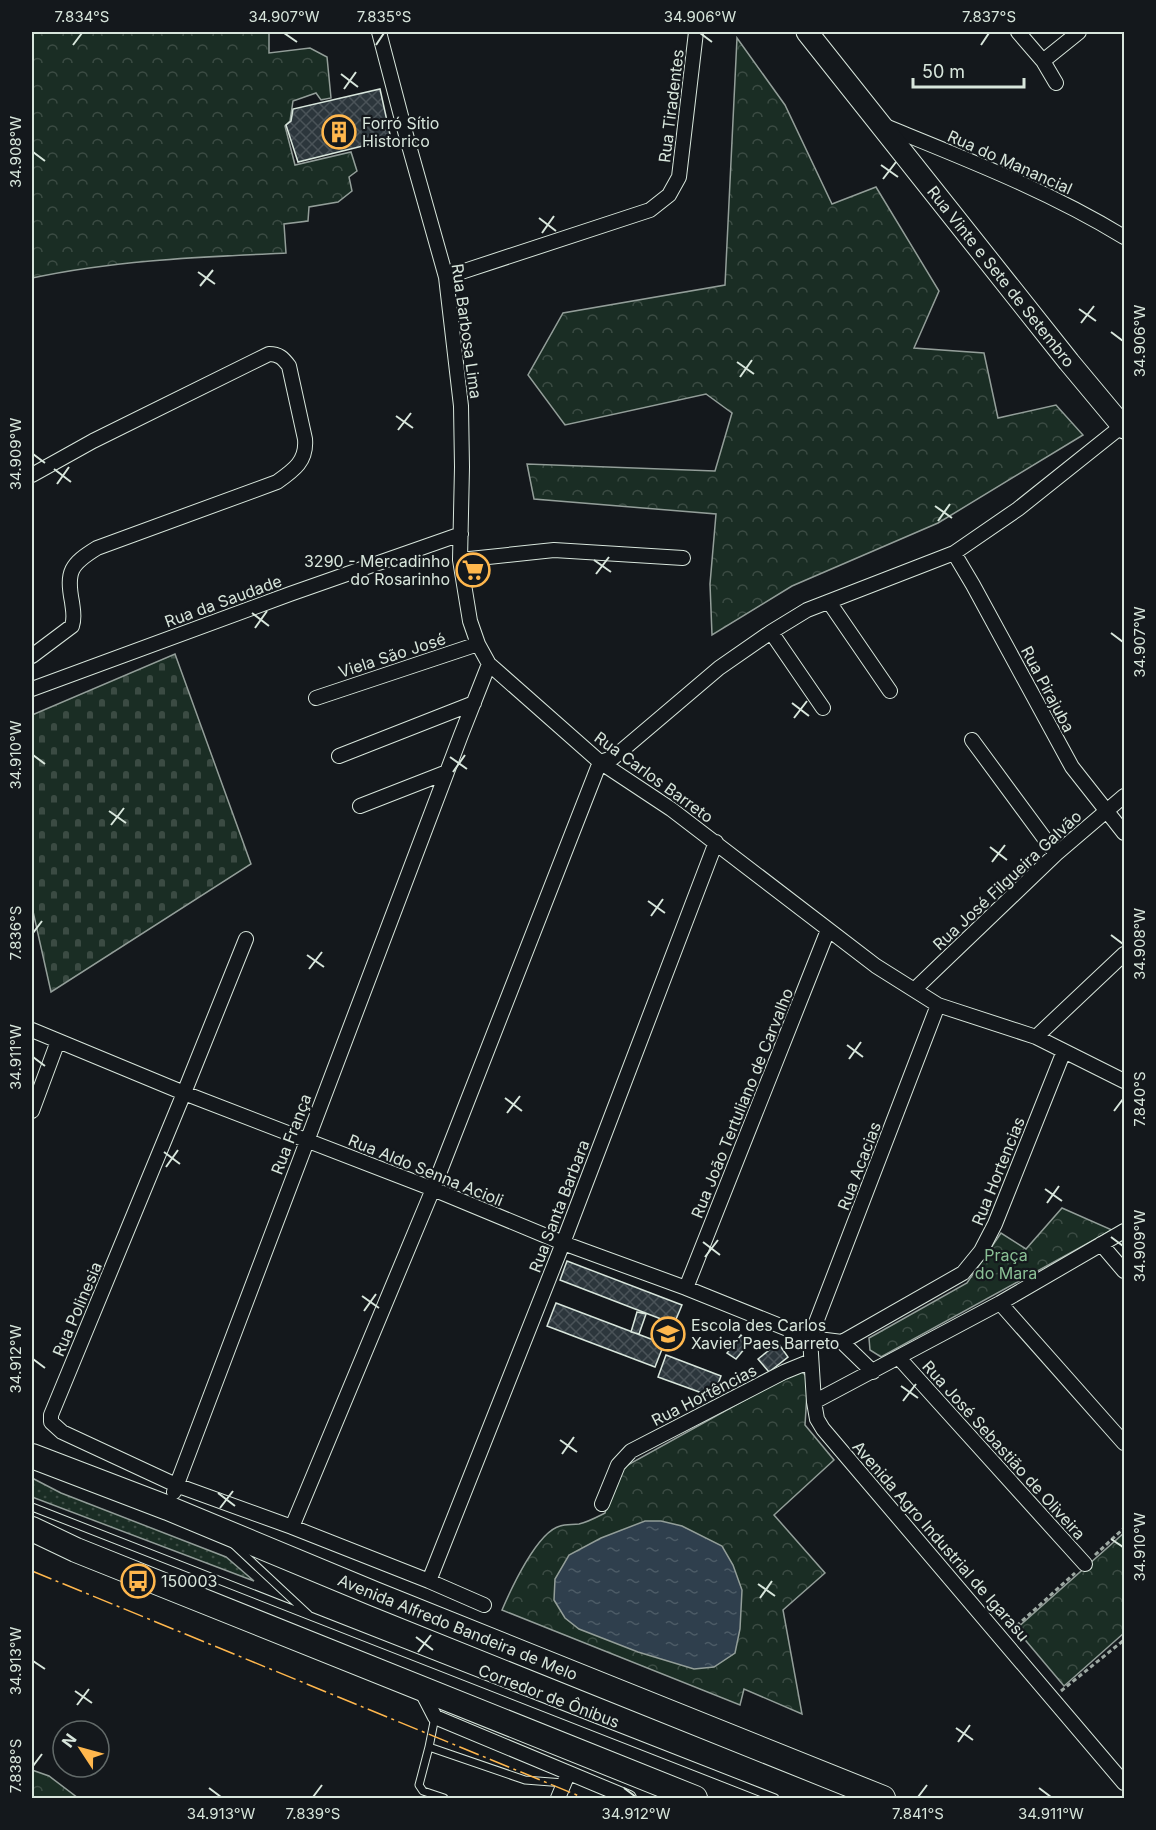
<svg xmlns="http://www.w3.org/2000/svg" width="1156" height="1830" font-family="Inter,sans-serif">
  <defs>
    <pattern id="grass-dots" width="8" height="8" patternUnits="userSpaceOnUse" patternTransform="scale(1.5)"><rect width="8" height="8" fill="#1a2d24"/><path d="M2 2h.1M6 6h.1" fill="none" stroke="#3b4b43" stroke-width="1.8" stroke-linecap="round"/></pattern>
    <pattern id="forest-crowns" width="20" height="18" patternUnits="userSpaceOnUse" patternTransform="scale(1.5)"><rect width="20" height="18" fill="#1a2d24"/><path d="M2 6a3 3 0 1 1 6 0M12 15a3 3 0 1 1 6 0" fill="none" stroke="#3b4b43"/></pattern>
    <pattern id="cemetery-stones" width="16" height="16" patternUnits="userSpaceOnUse" patternTransform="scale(1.5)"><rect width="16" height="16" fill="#1a2d24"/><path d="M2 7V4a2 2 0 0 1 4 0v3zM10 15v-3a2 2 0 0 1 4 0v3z" fill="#3b4b43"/></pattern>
    <pattern id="water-ripples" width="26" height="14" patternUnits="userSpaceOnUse" patternTransform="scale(1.5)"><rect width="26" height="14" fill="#2f3f4d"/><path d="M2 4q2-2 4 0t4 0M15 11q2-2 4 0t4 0" fill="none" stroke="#4c5b66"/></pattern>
    <pattern id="building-cross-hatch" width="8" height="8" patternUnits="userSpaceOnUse" patternTransform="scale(1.5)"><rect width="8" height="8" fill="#2c363c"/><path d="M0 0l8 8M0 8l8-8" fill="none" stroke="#4a5358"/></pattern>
  </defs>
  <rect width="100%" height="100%" fill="#14181c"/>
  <path fill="url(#grass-dots)" stroke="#939e99" stroke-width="1.5" d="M32,1478L61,1493L226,1557L254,1581L32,1497Z"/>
  <path fill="url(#forest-crowns)" stroke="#939e99" stroke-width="1.5" d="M32,32H269V53L310,48L327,57L331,98L321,100L316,93L293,101L290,121L285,126L295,165L351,152L357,171L349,177L352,191L338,202L309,207L308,221L284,224L286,253C200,257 115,260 32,278Z
    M737,38L785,105L832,204L876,187L939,291L914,348L984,353L998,418L1056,405L1083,435L938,523L792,586L712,635L710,584L716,514L534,499L527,464L715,471L732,413L706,394L565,425L528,375L563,313L725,285Z
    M1062,1208L1112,1230L881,1357L870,1350L869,1338L967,1283L1001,1233L1026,1249Z
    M799,1370L808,1377L805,1425L834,1460L774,1515L825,1573L783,1610L802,1714L744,1689L740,1705L502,1610C511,1589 537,1532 560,1526C566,1524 573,1525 579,1524C588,1522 597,1517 605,1513L614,1482L624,1467Z
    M1124,1533V1633L1064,1686L1016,1629Z
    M32,1770L49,1776L78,1798H32Z"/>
  <path fill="url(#cemetery-stones)" stroke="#939e99" stroke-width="1.5" d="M175,654L251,864L51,992L32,907V715Z"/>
  <path fill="url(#water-ripples)" stroke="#939e99" stroke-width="1.5" d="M645,1521H661L682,1526L722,1546L733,1565L742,1590L740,1629L735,1653L714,1667L694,1669L638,1652L579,1629L565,1618L554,1600L555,1579L569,1555L601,1538Z"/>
  <path fill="url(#building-cross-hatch)" stroke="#d8e6dc" stroke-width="1.5" d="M380,89L391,139L298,162L286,125L291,121L293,109Z
    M567,1261L682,1305L674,1324L560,1280Z
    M556,1303L664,1344L655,1367L547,1326Z
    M637,1312L646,1314L639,1334L631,1332Z
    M741,1335L750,1342L736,1359L727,1353Z
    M778,1343L788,1357L769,1372L758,1359Z
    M666,1355L721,1376L713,1397L658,1377Z"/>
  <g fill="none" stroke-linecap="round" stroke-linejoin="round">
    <defs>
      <path id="lane" d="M32,1507L775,1798
        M234,1545L309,1615
        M435,1717L429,1747L525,1780L564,1783
        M429,1747L419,1785L423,1791L444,1798"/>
      <path id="street" d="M379,32L406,135L446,277L461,406L462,467L460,560L470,621L478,644L489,664L600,762L671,809L876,966L938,1005L1036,1037L1124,1081
        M1018,32L1043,61L1056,83
        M1043,61L1079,32
        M885,126C966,159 1049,191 1124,237
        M446,277L650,210L669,195L679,177L696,32
        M32,475L93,441L269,354C279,354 283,358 289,366L305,439C307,461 294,470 277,482L97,548C71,564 66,571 72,602C73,611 75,617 72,626L32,656
        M954,553L973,585L1072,767L1124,833
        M460,560L554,550L683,558
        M829,602L890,691
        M771,632L823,708
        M32,689L290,594L461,534
        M316,698L478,644
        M972,740L1056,854
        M339,756L474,703
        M360,806L447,772
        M246,939L184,1093L51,1415V1422L62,1432L176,1485L292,1527L429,1581L484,1605
        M914,990L1056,854L1124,796
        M938,1005L810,1338L814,1402L817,1419L823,1429L1124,1783
        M32,1030L184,1093L433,1189L563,1243L686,1288L810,1338L842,1342L963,1273L981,1251L995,1224L1064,1051
        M1036,1037L1124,954
        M32,1111L58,1041
        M1101,1244L1124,1271
        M686,1288L828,930
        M1000,1303L1124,1443
        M842,1342L873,1372
        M899,1358L1085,1564
        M814,1402L1000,1303L1124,1231
        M174,1492L461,735L489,664
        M602,1504L618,1465L631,1451L784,1372L811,1361
        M292,1527L433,1189L600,762L613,758L719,668L771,632L807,610L954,553L1018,509L1122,426
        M429,1581L563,1243L716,842
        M420,1688L435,1717L629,1798
        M558,1798L568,1774"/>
      <g id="primary">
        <path id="s1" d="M807,32L1069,362L1124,428"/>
      </g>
      <g id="highway">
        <path id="s2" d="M32,1456L168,1508L375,1594L883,1798"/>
        <path d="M32,1529L76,1550L695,1798"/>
      </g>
    </defs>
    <use href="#lane" stroke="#d8e6dc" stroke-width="9"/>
    <use href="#street" stroke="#d8e6dc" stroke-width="16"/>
    <use href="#primary" stroke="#d8e6dc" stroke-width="23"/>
    <use href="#highway" stroke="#d8e6dc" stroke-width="26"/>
    <path stroke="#9da8a2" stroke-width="3" stroke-dasharray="4.5 3" stroke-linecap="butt" d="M1095,1555L1124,1528
      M1011,1631L1075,1573
      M1061,1691L1124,1640"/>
    <use href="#lane" stroke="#14181c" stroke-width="7"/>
    <use href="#street" stroke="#14181c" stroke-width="14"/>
    <use href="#primary" stroke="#14181c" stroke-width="21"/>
    <use href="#highway" stroke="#14181c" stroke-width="24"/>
    <path stroke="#ffb74d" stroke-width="1.5" stroke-dasharray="21 4.5 3 4.5" stroke-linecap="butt" d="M32,1571L584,1798"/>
  </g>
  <path fill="none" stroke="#d8e6dc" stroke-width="2" d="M284,33L297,42M700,33L712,42M73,45L82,33M376,45L384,33M981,45L989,33M341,74L358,87M344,89L356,72M33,152L45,161M881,165L898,177M883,179L896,162M539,218L556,231M542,233L554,216M198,272L215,284M200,286L213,270M1079,309L1096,321M1081,323L1094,306M1111,332L1123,341M737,362L754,374M740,377L752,360M396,416L413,428M398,430L411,413M33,454L45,463M54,469L71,482M57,484L69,467M935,506L952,518M938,521L950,504M594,560L611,572M596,574L609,557M252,613L269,626M255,628L267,611M1111,633L1123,642M792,703L809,716M794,718L807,701M33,755L45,764M450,757L467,769M453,772L465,755M109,811L126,823M111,825L124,808M990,847L1007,860M992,862L1005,845M648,901L665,913M651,916L663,899M33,933L42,921M1111,935L1123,944M307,955L324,967M309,969L322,952M847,1045L863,1057M33,1057L45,1066M849,1059L861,1042M505,1098L522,1111M1114,1111L1123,1099M507,1113L520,1096M164,1152L180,1164M166,1167L178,1150M1045,1189L1062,1201M1047,1203L1059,1186M1111,1237L1123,1246M703,1242L720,1255M705,1257L718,1240M362,1296L379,1308M364,1311L376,1294M33,1359L45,1368M901,1386L918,1398M903,1401L916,1384M560,1440L577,1452M562,1454L574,1437M218,1493L235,1506M220,1508L233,1491M1111,1539L1123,1547M758,1584L775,1596M760,1598L772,1581M416,1637L433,1650M418,1652L431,1635M33,1661L45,1669M75,1691L92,1703M77,1705L89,1689M956,1728L973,1740M958,1742L970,1725M33,1766L42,1754M209,1788L221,1797M624,1788L636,1797M1039,1788L1051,1797M313,1797L322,1785M918,1797L927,1785"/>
  <defs>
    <symbol id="building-ring" viewBox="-11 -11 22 22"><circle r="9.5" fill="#14181c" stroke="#ffb74d" stroke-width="1.5"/><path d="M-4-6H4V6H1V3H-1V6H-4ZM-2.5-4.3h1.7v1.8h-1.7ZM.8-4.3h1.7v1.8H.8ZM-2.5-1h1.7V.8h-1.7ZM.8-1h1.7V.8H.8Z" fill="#ffb74d"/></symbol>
    <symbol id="supermarket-ring" viewBox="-11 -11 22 22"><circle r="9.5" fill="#14181c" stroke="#ffb74d" stroke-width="1.5"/><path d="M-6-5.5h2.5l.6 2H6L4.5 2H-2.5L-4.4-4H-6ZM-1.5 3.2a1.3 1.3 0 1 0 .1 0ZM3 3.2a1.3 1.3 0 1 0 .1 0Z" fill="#ffb74d"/></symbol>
    <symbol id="school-ring" viewBox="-11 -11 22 22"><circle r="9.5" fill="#14181c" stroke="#ffb74d" stroke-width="1.5"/><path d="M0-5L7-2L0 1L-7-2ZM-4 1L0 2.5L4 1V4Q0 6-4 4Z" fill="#ffb74d"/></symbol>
    <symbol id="bus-ring" viewBox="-11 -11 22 22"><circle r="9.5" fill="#14181c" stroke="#ffb74d" stroke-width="1.5"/><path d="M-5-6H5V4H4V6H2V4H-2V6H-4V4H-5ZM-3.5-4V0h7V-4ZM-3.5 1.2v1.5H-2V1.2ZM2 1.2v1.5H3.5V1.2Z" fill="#ffb74d"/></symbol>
  </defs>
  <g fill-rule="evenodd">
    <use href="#building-ring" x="320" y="113" width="38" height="38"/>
    <use href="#supermarket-ring" x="454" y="551" width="38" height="38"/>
    <use href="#school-ring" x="649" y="1315" width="38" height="38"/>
    <use href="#bus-ring" x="119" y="1562" width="38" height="38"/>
  </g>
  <g text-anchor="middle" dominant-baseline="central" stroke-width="4.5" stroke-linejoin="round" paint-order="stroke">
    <g font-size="16" fill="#d8e6dc" stroke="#14181c">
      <text transform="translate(671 106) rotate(-83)">Rua Tiradentes</text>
      <text transform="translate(1010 162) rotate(24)">Rua do Manancial</text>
      <text stroke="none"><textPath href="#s1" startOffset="312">Rua Vinte e Sete de Setembro</textPath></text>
      <text transform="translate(467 331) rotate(82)">Rua Barbosa Lima</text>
      <text transform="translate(223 601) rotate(-20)">Rua da Saudade</text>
      <text transform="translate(392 655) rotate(-18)">Viela São José</text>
      <text transform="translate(1048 689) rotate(62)">Rua Pirajuba</text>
      <text transform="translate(654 777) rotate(36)">Rua Carlos Barreto</text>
      <text transform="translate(1007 880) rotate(-43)">Rua José Filgueira Galvão</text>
      <text transform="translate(742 1103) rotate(-68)">Rua João Tertuliano de Carvalho</text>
      <text transform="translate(291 1134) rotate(-69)">Rua França</text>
      <text transform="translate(859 1166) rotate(-69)">Rua Acacias</text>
      <text transform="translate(426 1170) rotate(22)">Rua Aldo Senna Acioli</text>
      <text transform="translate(998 1171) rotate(-68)">Rua Hortencias</text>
      <text transform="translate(559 1206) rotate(-69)">Rua Santa Barbara</text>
      <text transform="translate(77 1309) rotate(-67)">Rua Polinesia</text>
      <text transform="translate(704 1395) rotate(-27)">Rua Hortências</text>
      <text transform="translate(1004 1450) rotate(48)">Rua José Sebastião de Oliveira</text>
      <text transform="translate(941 1541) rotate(49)">Avenida Agro Industrial de Igarasu</text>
      <text stroke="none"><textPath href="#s2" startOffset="459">Avenida Alfredo Bandeira de Melo</textPath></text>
      <text transform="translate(549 1696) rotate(21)">Corredor de Ônibus</text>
    </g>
    <g font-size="16" fill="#d8e6dc" stroke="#14181c" text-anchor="start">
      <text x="362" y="123">Forró Sítio<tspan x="362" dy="18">Historico</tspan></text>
      <text x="450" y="561" text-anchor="end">3290 - Mercadinho<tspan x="450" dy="18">do Rosarinho</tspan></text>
      <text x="691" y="1325">Escola des Carlos<tspan x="691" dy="18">Xavier Paes Barreto</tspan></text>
      <text x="161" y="1581">150003</text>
    </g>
    <g font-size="16" fill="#8ac095" stroke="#14181c">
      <text x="1006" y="1255">Praça<tspan x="1006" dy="18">do Mara</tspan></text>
    </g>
  </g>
  <rect width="1156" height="1830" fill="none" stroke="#14181c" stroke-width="66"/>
  <g transform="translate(81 1749) rotate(306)"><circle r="28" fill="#14181c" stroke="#626a69" stroke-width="1.5"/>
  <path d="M0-4.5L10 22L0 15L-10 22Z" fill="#ffb74d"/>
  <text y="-9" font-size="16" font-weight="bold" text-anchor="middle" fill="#d8e6dc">N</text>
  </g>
  <path d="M913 78v9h111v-9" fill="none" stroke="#d8e6dc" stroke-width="3"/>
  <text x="922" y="78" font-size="18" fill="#d8e6dc" stroke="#14181c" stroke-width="4.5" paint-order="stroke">50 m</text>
  <rect x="33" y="33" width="1090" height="1764" fill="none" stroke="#d8e6dc" stroke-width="2"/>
  <g font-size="15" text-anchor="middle" fill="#d8e6dc">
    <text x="82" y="22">7.834°S</text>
    <text x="284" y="22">34.907°W</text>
    <text x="384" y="22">7.835°S</text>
    <text x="700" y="22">34.906°W</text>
    <text x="989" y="22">7.837°S</text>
    <text transform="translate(16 152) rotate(-90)" y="5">34.908°W</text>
    <text transform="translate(1140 341) rotate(-90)" y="5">34.906°W</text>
    <text transform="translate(16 454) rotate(-90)" y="5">34.909°W</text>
    <text transform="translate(1140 642) rotate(-90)" y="5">34.907°W</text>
    <text transform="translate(16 755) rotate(-90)" y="5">34.910°W</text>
    <text transform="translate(16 933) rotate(-90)" y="5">7.836°S</text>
    <text transform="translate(1140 944) rotate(-90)" y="5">34.908°W</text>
    <text transform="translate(16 1057) rotate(-90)" y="5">34.911°W</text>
    <text transform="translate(1140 1099) rotate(-90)" y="5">7.840°S</text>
    <text transform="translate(1140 1246) rotate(-90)" y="5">34.909°W</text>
    <text transform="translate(16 1359) rotate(-90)" y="5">34.912°W</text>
    <text transform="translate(1140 1547) rotate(-90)" y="5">34.910°W</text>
    <text transform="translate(16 1661) rotate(-90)" y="5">34.913°W</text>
    <text transform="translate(16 1766) rotate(-90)" y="5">7.838°S</text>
    <text x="221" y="1819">34.913°W</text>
    <text x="313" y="1819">7.839°S</text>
    <text x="636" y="1819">34.912°W</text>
    <text x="918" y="1819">7.841°S</text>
    <text x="1051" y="1819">34.911°W</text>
  </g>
</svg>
